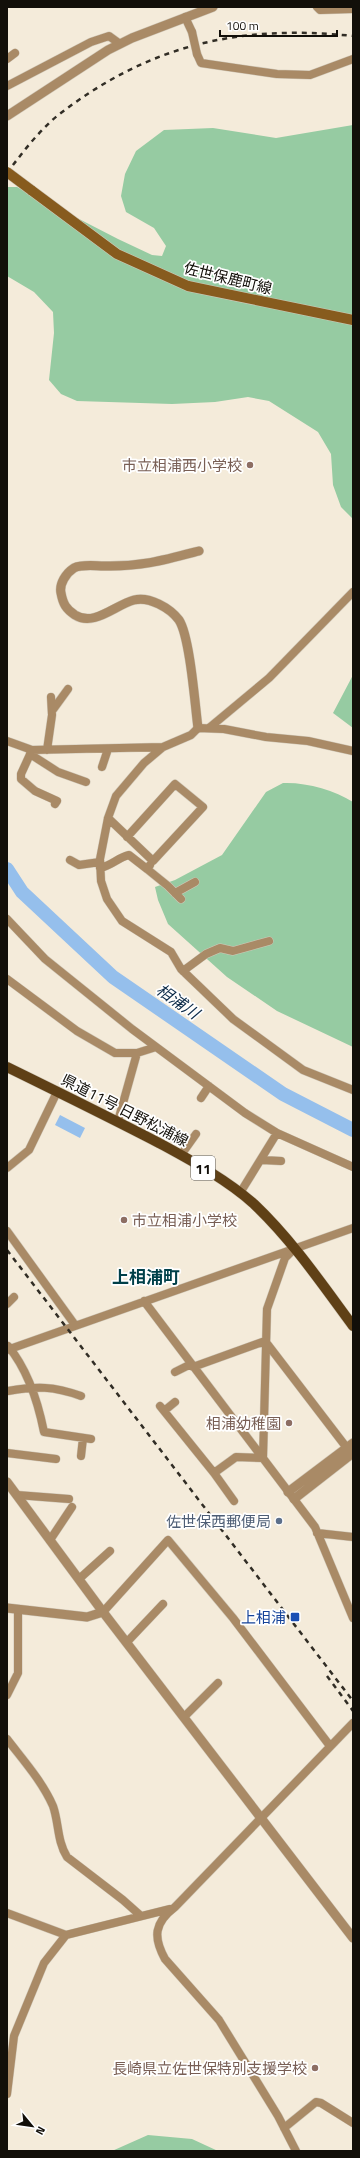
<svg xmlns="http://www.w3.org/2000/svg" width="360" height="2158" font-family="'Titillium Web','Noto Sans JP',sans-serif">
  <rect width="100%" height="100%" fill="#f4ebda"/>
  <path fill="#96cba2" d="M353,125V519L341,507L333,485L331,454L318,432L269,401L248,397L215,402L172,404L77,401L61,394L49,380L54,333L53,312L34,292L7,276V187H17L118,239L152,255L162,256L166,246L154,228L126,212L121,196L125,174L136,151L164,130L213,128L276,138Z
    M353,675V728L333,713Z
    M283,783C306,782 334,790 353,802V1047L277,1011L227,977L168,924L158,900L155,887L175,880L222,855L266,792Z
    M148,2135L192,2139L218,2151H112Z"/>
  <path fill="#95bfec" d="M60,1115L85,1128L80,1138L55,1125Z"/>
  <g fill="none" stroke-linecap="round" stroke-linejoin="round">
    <path stroke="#95bfec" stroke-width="14" d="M7,869L22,892L113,977L283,1094L353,1130"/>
    <defs>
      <path id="minor" d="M317,7L320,10L353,9
        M185,17L192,32
        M197,54L201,63L277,74L310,75L353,59
        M7,59L15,53
        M7,86L91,42L109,36L120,44
        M52,711L68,689
        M209,728L269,678L353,592
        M7,741L32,750L163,747
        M32,750L21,774V779L35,791L57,801L55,804
        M47,750L52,715L51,697
        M353,751L308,741L266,737L224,729L198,728L191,735L163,747L144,763L116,796L108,818L100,859L101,881L107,899L122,921L171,952L181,969L233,1019L303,1070L353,1090
        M30,754L58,772L86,782
        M102,767L108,749
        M108,818L153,861L203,807L175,784L127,837
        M70,860L79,865L100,862
        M150,865L147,869L168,886L181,899
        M100,868C113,865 117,858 129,855L147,869
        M175,893L195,882
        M7,919L45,959L132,1029L245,1113L277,1133L353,1167
        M183,971L206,954L220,948L233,951L269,941
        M7,979L77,1031L115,1053H137L118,1121
        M137,1053L156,1047
        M201,1098L209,1086
        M181,1155L196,1134
        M262,1160L281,1161
        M7,1168L29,1150L57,1092
        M240,1193L277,1133
        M7,1231L75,1325
        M144,1301L315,1527L353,1618
        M7,1304L14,1297
        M265,1341L350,1452
        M8,1346C28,1370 38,1402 44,1432L91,1439
        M7,1350L353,1228
        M193,1367L265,1341
        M175,1372L191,1364
        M8,1391C37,1386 53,1386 81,1396
        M160,1406L214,1473
        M164,1411L175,1402
        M7,1453L56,1459
        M81,1456L83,1438
        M263,1458L267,1309L285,1258L293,1250
        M17,1495L69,1499
        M234,1501L214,1473L236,1457L263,1458
        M317,1533L353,1537
        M50,1540L72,1507
        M79,1579L110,1551
        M103,1612L168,1540L233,1618L330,1746
        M127,1642L163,1604
        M7,1695L18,1673V1610
        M184,1717L218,1683
        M7,1739C23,1760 42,1781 53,1806C59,1823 57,1841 67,1857L123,1900L141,1916
        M7,1913L66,1935L170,1909
        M7,2094L14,2036L44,1963L66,1935
        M284,2128L316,2102L321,2103L353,2123
        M296,2151L278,2116L219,2020L165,1959C153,1937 154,1923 175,1907L353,1723"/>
      <path id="tertiary" d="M7,116L108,50L132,38L213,7
        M198,728C195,705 190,637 179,620C170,608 149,596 134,600C115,605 94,627 75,615C66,609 63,604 61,593C59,584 66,573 74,568C82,564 95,566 104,566C141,567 165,560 199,551
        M7,1482L103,1612L353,1938
        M288,1492L353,1443
        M294,1499L353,1453
        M7,1608L87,1617L103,1612"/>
      <path id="secondary" d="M31,190L117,254L188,286L353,320"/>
      <path id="primary" d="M7,1067C58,1092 109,1117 159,1143C192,1161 226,1179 254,1204C292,1240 322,1284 353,1326"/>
    </defs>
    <use href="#minor" stroke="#d0c8b9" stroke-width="9"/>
    <use href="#tertiary" stroke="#d0c8b9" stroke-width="10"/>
    <use href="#secondary" stroke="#d0c8b9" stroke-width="11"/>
    <use href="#primary" stroke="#d0c8b9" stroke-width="11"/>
    <use href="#minor" stroke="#a98a66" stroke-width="8"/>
    <use href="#tertiary" stroke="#a98a66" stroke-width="9"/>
    <use href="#secondary" stroke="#875b1e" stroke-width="10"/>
    <use href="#primary" stroke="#5f4016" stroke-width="10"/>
    <path stroke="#312d25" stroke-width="2.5" stroke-dasharray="5 5" stroke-linecap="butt" d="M7,173C22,153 38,132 57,116C148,45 239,24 353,36
      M7,1250L353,1701
      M327,1676L353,1711"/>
    <defs>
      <path id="minor-bridge" d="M192,32L197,54"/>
      <path id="secondary-bridge" d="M7,172L31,190"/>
    </defs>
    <use href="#minor-bridge" stroke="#d0c8b9" stroke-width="9" stroke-linecap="butt"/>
    <use href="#secondary-bridge" stroke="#d0c8b9" stroke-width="11" stroke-linecap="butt"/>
    <use href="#minor-bridge" stroke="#a98a66" stroke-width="8"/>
    <use href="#secondary-bridge" stroke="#875b1e" stroke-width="10"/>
  </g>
  <g fill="#8d6e63" stroke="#fff" stroke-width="1.5">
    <circle cx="250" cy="465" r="4"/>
    <circle cx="124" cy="1220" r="4"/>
    <circle cx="289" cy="1423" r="4"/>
    <circle cx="315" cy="2068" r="4"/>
  </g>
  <circle fill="#5c6f8a" stroke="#fff" stroke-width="1.5" cx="279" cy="1521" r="4"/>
  <rect fill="#1a4fb4" stroke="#fff" stroke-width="1.5" x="290" y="1612" width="10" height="10" rx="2"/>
  <g text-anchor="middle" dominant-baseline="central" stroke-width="3.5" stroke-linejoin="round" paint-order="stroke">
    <rect fill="#fff" stroke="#595753" stroke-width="1" x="191" y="1156" width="24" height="24" rx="3"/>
    <g font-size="14" font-weight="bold" fill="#120f09">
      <text x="203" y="1168">11</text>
    </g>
    <g font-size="15" fill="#120f09" stroke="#fff">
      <text transform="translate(228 278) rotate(14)">佐世保鹿町線</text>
      <text transform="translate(125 1110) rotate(27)">県道11号 日野松浦線</text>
    </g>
    <g font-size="15" fill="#785e54" stroke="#fff" text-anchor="end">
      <text x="242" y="465">市立相浦西小学校</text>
      <text x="132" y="1220" text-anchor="start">市立相浦小学校</text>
      <text x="281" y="1423">相浦幼稚園</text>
      <text x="307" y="2068">長崎県立佐世保特別支援学校</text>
    </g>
    <g font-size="15" fill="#4e5e75" stroke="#fff" text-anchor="end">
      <text x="271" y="1521">佐世保西郵便局</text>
    </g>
    <g font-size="15" fill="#164399" stroke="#fff" text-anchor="end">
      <text x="286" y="1617">上相浦</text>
    </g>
    <g font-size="16" font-style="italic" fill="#0b2a48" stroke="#fff">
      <text transform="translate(178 1001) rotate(35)">相浦川</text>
    </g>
    <g font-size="17" font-weight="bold" fill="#004049" stroke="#fff">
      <text x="146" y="1277">上相浦町</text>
    </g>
  </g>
  <rect width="360" height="2158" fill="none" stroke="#120f09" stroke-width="16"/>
  <g transform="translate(32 2126) rotate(119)" stroke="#ffffff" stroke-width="3" paint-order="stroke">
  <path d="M0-3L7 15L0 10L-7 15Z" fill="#120f09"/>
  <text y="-6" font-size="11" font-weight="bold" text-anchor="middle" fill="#120f09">N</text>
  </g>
  <path d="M220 30v6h117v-6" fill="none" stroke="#120f09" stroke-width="2"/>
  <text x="226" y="30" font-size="12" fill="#120f09" stroke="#ffffff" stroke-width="3" paint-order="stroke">100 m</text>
</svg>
